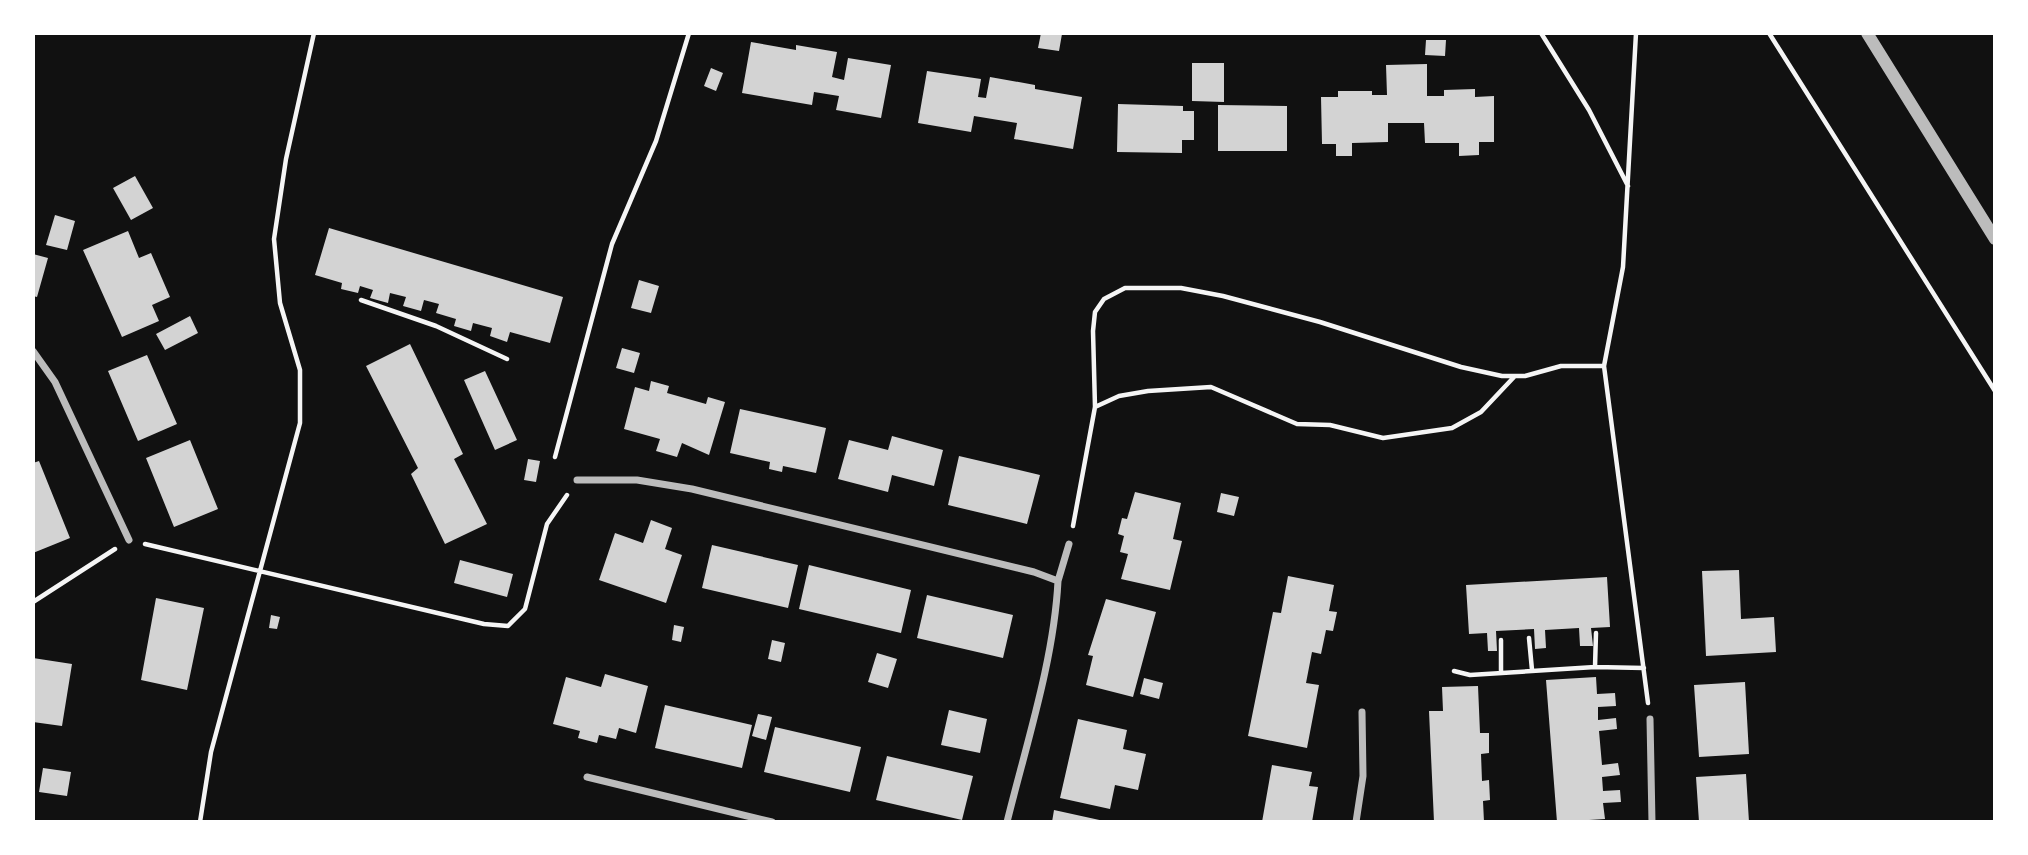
<svg xmlns="http://www.w3.org/2000/svg" width="2028" height="855" font-family="Merriweather,serif">
  <rect width="100%" height="100%" fill="#111"/>
  <path fill="#d3d3d3" d="M1041,33L1062,34L1059,51L1038,48Z
    M1426,40H1446L1445,56L1425,55Z
    M751,42L796,50V45L837,52L832,77L844,80L848,58L891,65L881,118L836,110L839,96L814,92L812,105L742,93Z
    M1192,63H1224V102L1192,101Z
    M1427,64V96H1444V90L1475,89V97L1494,96V142H1479V155L1459,156V143H1425L1424,123H1388V142L1352,143V156H1336V144H1322L1321,97H1338V91H1372V95H1387L1386,65Z
    M711,68L723,73L716,91L704,86Z
    M927,71L981,79L978,97L986,98L990,77L1035,85V89L1082,97L1073,149L1014,139L1017,123L974,116L971,132L918,123Z
    M1118,104L1183,106V111H1194V140H1182V153L1117,152Z
    M1218,105L1287,106V151H1218Z
    M135,176L153,208L131,220L113,188Z
    M55,215L75,221L67,250L46,245Z
    M329,228L563,297L550,343L510,332L507,342L490,336L492,328L473,323L471,331L454,326L456,319L436,313L439,304L424,300L421,311L403,306L406,297L390,293L388,303L370,298L373,290L360,286L358,293L341,289L342,283L315,275Z
    M128,231L139,258L151,253L170,297L152,305L159,321L122,337L83,250Z
    M33,254L48,258L37,297L33,296Z
    M639,280L659,286L651,313L631,308Z
    M190,316L198,333L165,350L156,334Z
    M410,344L463,454L454,459L487,524L445,544L411,474L418,468L366,366Z
    M622,348L640,353L634,373L616,368Z
    M147,355L177,424L138,441L108,371Z
    M485,371L517,440L495,450L464,380Z
    M651,381L669,386L667,393L706,404L708,397L725,402L709,455L682,443L677,457L656,451L660,439L624,429L635,387L649,391Z
    M740,409L826,428L816,473L783,466L782,472L769,469L770,462L730,453Z
    M892,436L943,450L934,486L892,475L888,492L838,479L849,440L888,450Z
    M190,440L218,509L174,527L146,458Z
    M959,456L1040,475L1027,524L948,505Z
    M528,459L540,461L536,482L524,480Z
    M39,461L70,538L33,553V463Z
    M1135,492L1181,503L1173,539L1182,541L1170,590L1121,579L1128,554L1120,552L1124,536L1118,534L1122,518L1127,519Z
    M1221,493L1239,497L1234,516L1217,512Z
    M651,520L672,528L665,549L682,555L666,603L599,580L615,533L643,543Z
    M712,545L798,565L788,608L702,588Z
    M460,560L513,574L507,597L454,583Z
    M809,565L911,590L901,633L799,609Z
    M1739,570L1741,619L1774,617L1776,652L1706,656L1702,571Z
    M1288,576L1334,585L1329,611L1337,612L1333,631L1326,630L1321,654L1312,652L1306,683L1319,685L1307,748L1248,736L1273,612L1281,613Z
    M1607,577L1610,627L1591,628L1593,646H1580L1579,628L1545,630L1546,648L1535,649L1534,629L1496,631L1497,651H1488L1487,633L1469,634L1466,585Z
    M927,595L1013,615L1003,658L917,638Z
    M156,598L204,608L187,690L141,680Z
    M1106,599L1156,612L1133,697L1086,685L1093,656L1088,655Z
    M271,615L280,617L277,629L269,628Z
    M674,625L684,627L681,642L672,640Z
    M772,640L785,643L781,662L768,659Z
    M877,653L897,659L888,688L868,682Z
    M33,658L72,664L62,726L33,722Z
    M605,674L648,686L636,733L619,728L616,739L599,735L597,743L578,738L580,731L553,724L566,677L601,687Z
    M1596,677L1597,694L1615,693L1616,706L1598,707V720L1616,718L1617,729L1599,731L1602,765L1618,763L1620,775L1602,777L1603,791L1620,790L1621,802L1603,803L1605,819L1557,822L1546,680Z
    M1144,678L1163,683L1159,699L1140,694Z
    M1745,682L1749,754L1699,757L1694,685Z
    M1478,686L1480,733H1489V753L1481,754L1482,781L1489,780L1490,800L1483,801L1484,822H1434L1429,711H1443L1442,687Z
    M665,705L752,725L742,768L655,748Z
    M949,710L987,719L980,753L941,745Z
    M758,714L772,717L766,740L752,736Z
    M1078,719L1127,730L1123,749L1146,754L1138,790L1115,785L1110,809L1060,798Z
    M775,727L861,747L850,792L764,772Z
    M887,756L973,776L962,820L876,800Z
    M1272,765L1312,772L1309,786L1318,787L1312,822H1262Z
    M43,768L71,772L67,796L39,792Z
    M1746,774L1749,822H1699L1696,777Z
    M1054,810L1104,821V822H1052Z"/>
  <g fill="none" stroke-linecap="round" stroke-linejoin="round">
    <path stroke="#f5f5f5" stroke-width="4.5" d="M1541,33L1589,110L1628,186
      M1636,33L1623,267L1604,366L1648,703
      M1769,33L1995,391
      M361,300L436,326L507,359
      M1095,407L1119,396L1148,391L1211,387L1297,424L1330,425L1383,438L1452,428L1481,412L1514,377
      M555,457L612,244L656,141L689,33
      M1073,526L1095,407L1093,331L1095,312L1104,299L1125,288H1181L1223,296L1320,322L1461,367L1502,376H1525L1561,366H1604
      M145,544L484,624L508,626L525,609L547,524L567,495
      M33,602L115,549
      M1529,638L1532,670
      M1595,667L1596,633
      M1454,671L1470,675L1595,667L1644,668
      M1501,672V640
      M200,822L211,752L300,423V370L280,303L274,239L286,159L314,33"/>
    <path stroke="#bcbcbc" stroke-width="7" d="M33,351L55,382L129,540
      M577,480H637L692,489L1034,572L1058,581C1054,660 1026,745 1007,822
      M1058,581L1069,544
      M1650,719L1652,822
      M587,777L772,822
      M1356,822L1363,776L1362,712"/>
    <path stroke="#bcbcbc" stroke-width="12" d="M1867,33L1995,239"/>
  </g>
  <rect width="2028" height="855" fill="none" stroke="#ffffff" stroke-width="70"/>
</svg>
